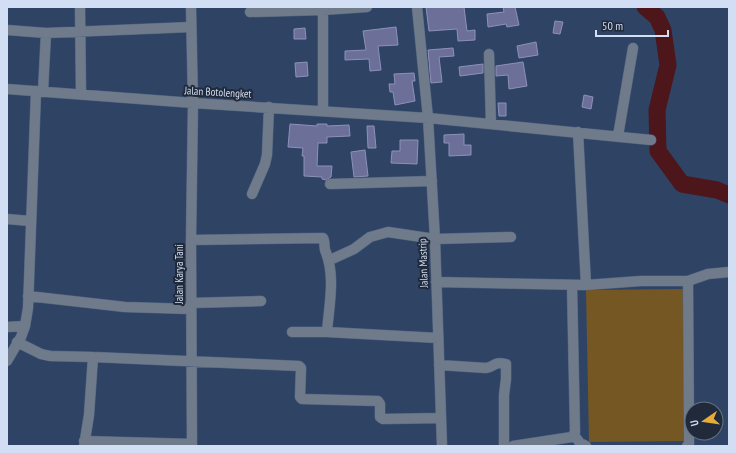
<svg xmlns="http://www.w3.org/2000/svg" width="736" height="453" font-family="'PT Sans Narrow',sans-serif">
  <rect width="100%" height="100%" fill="#2f4465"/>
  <path fill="#745722" d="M684,289L687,441L589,442L586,290Z"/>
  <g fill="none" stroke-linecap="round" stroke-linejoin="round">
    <path stroke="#4d161a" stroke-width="17" d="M645,7L657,17L663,30L668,65L657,110L658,151L682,184L717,190L729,195"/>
  </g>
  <path fill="#6c7099" stroke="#8c91bc" d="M426,7H464L467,31L475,30V40L458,41L457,29L429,31Z
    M503,7H515L519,25L507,27L506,24L488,27L487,14L504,12Z
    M555,21L563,22L560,34L553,33Z
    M396,27L398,45L378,46L381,70L370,71L369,59L345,60V51L366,50L363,31Z
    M305,28L306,39H294V29Z
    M536,42L538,55L519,58L517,46Z
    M453,48L454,56L439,57L442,82L431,83L428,50Z
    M307,62L308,76L296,77L295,63Z
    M523,62L527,86L509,89L508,75L496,76V66Z
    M483,64V73L460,76L459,67Z
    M414,73L415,81H412L415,101L395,105L393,92H390L389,84H395L394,74Z
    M584,95L593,97L591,109L582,107Z
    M498,103H506V116H499Z
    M290,124L317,126V124H327V126L349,125L350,136L327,137V143H318L317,166H332L331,177L326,180L322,179V177L304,176V156H302L303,148L288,147Z
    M367,126H374L376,148H368Z
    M464,134V145H471V155L449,156V143H444V135Z
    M400,140H418L417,164L391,163L392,151H400Z
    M365,150L368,176L354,177L351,152Z"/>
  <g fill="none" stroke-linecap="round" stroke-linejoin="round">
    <defs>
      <path id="minor" d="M80,7L81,94
        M191,7L193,103L191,240L192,446
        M417,7L428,118L435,239L442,446
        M250,12L323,10L367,7
        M7,30L46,33L191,27
        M489,54L491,124
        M7,89L193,103L428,118L651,140
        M43,91L46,33
        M323,111V10
        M618,136L633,48
        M330,184L432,181
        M252,194L265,164L267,155L269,107
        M7,219L30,221
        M191,240L323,238C325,241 324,245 325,250C336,276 329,305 327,332L438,338
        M330,260L354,249L370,237L388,232L435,239L511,237
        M436,282L586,285L578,132
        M586,285L641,281H688L708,274L729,272
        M28,296L125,307L190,309
        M191,303L261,301
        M7,327L25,326
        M292,332H327
        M17,342L41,354L50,356L93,357L299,366L301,368L300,397L302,399L378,401L380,404V417L383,419L441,418
        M7,361L21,337L25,326L28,308L36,91
        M439,365L486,368C495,367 493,361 506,364V379L504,395V446
        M574,435L580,443L586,446
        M84,441L192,444
        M84,446L89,415L93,357
        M513,446L572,437L575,432L572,285
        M687,446L689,444V438L688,281"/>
    </defs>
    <use href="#minor" stroke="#4f6381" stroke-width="11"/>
    <use href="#minor" stroke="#6f7a8a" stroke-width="10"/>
  </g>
  <g text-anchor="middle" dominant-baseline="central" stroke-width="4" stroke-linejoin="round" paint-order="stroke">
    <g font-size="11" fill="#d1def3" stroke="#212a3a">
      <text transform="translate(218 92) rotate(3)">Jalan Botolengket</text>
      <text transform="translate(423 263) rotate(-92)">Jalan Mastrip</text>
      <text transform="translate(179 274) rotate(-90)">Jalan Karya Tani</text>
    </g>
  </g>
  <rect width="736" height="453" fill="none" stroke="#d1def3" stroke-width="16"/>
  <g transform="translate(704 421) rotate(257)"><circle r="19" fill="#212a3a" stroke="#677284"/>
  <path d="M0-3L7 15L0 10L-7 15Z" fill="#e7ac37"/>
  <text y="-6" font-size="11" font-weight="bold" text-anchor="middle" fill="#d1def3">U</text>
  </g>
  <path d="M596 30v6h72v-6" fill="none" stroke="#d1def3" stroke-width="2"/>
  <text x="602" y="30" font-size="12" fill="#d1def3" stroke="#212a3a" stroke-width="3" paint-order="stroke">50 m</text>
</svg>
